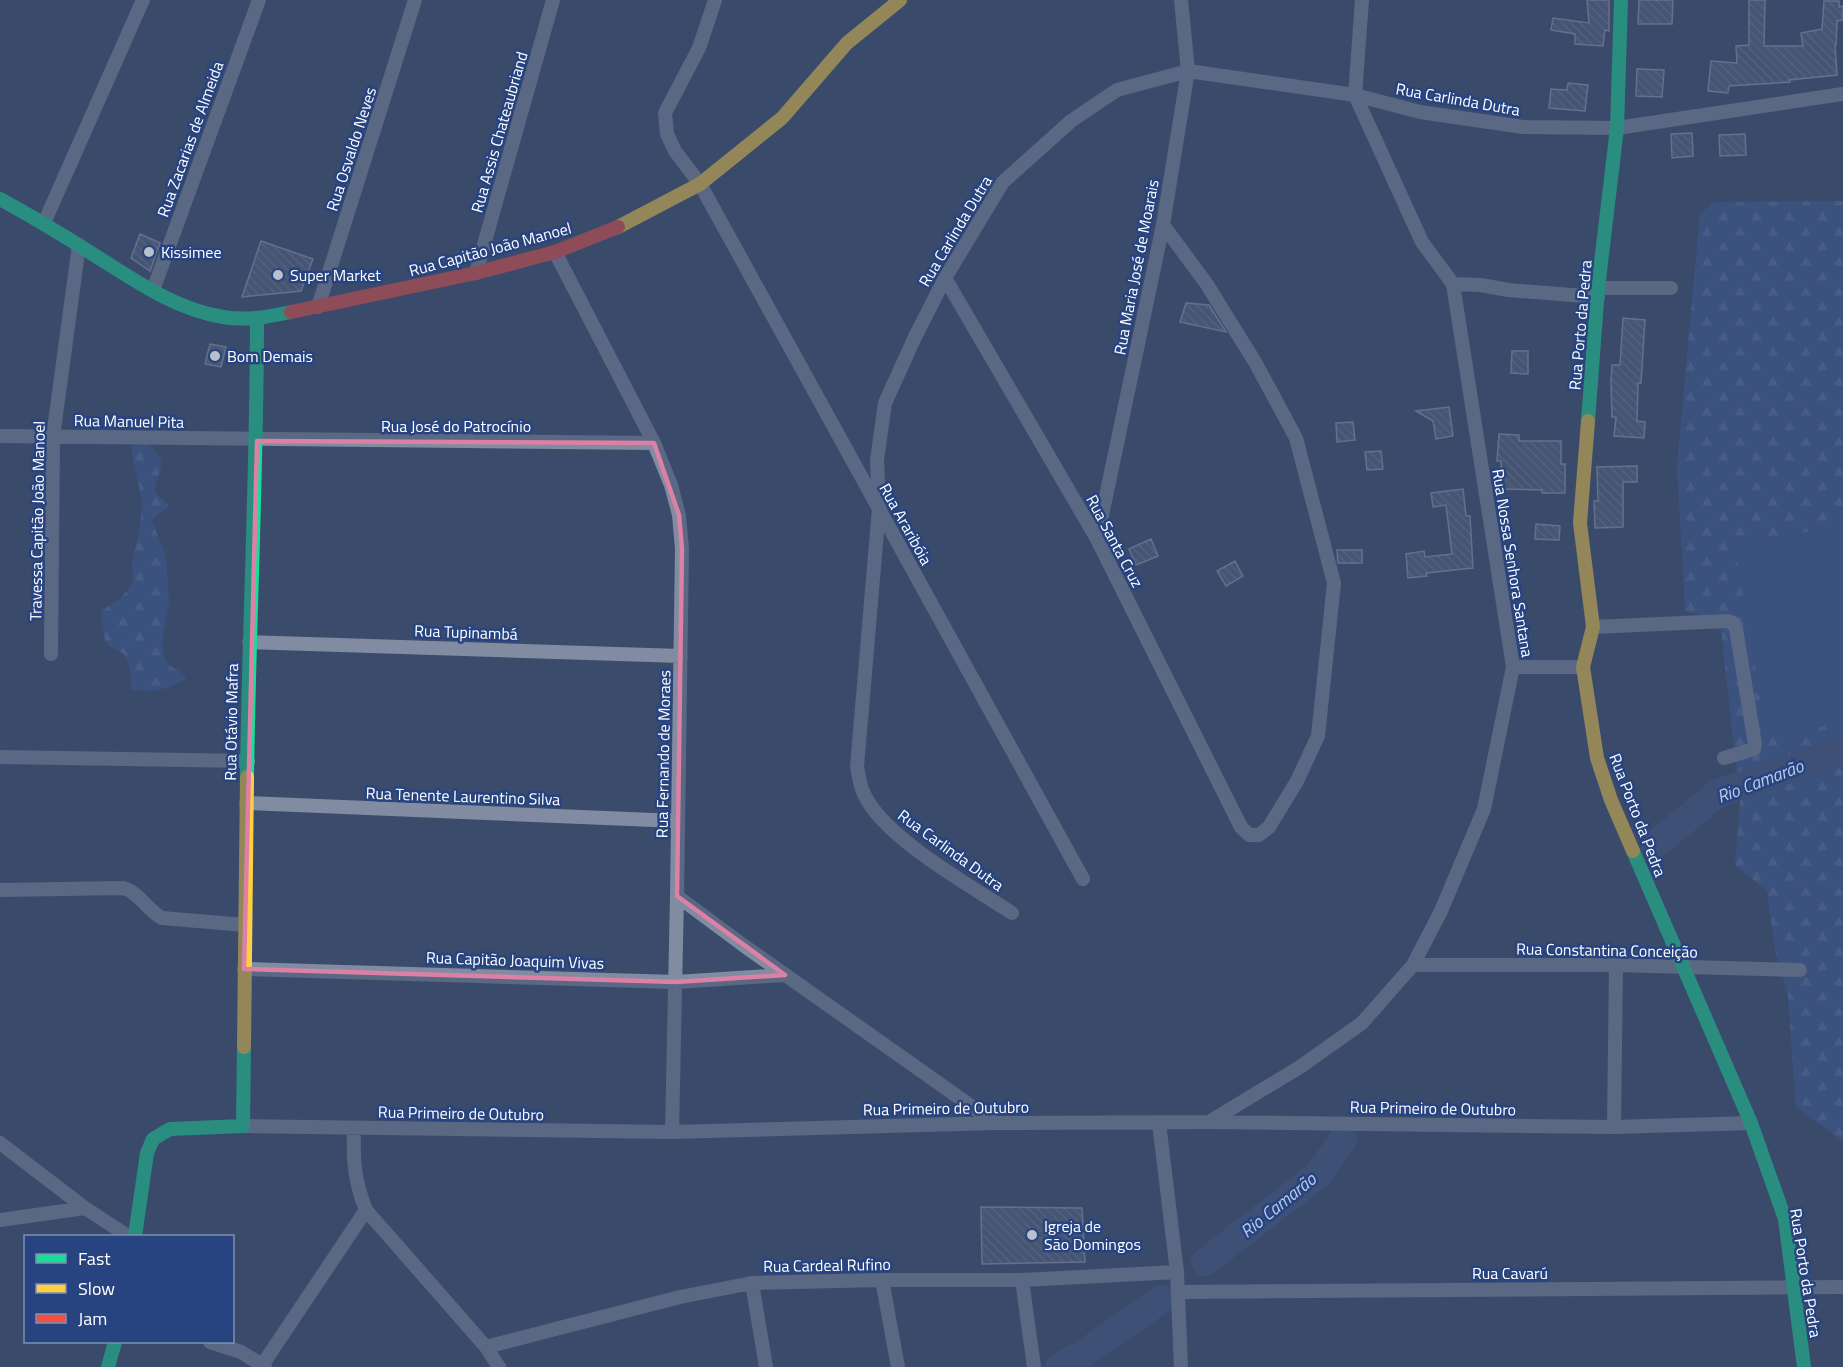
<svg xmlns="http://www.w3.org/2000/svg" width="1843" height="1367" font-family="'Titillium Web',sans-serif">
  <defs>
    <pattern id="forest-firs" width="22" height="20" patternUnits="userSpaceOnUse" patternTransform="scale(1.5)"><rect width="22" height="20" fill="#3c5a96"/><path d="M5 1l3.5 6h-7zM16 11l3.5 6h-7z" fill="#5973a6"/></pattern>
    <pattern id="building-back-hatch" width="6" height="6" patternUnits="userSpaceOnUse" patternTransform="scale(1.5)"><rect width="6" height="6" fill="#56637e"/><path d="M-1 5l2 2M0 0l6 6M5-1l2 2" fill="none" stroke="#6f7a91"/></pattern>
  </defs>
  <rect width="100%" height="100%" fill="#3b4b6c"/>
  <path fill="url(#forest-firs)" d="M1843,201V1141L1796,1107L1788,996L1775,949L1767,891L1735,865L1740,801L1720,620L1685,611L1677,466L1700,214L1714,202Z
    M147,442L161,459V466L155,489L158,496L170,506L157,515L152,521L166,556L169,603L162,642L164,658L169,665L182,673L186,679C169,689 152,694 132,689L130,666L124,654L110,646L105,641L101,611L120,599L131,586L133,579L132,564L141,519L142,502L131,448L133,445Z"/>
  <path fill="#3c5a96" d="M1843,526V723L1766,736L1735,544Z"/>
  <g fill="none" stroke-linecap="round" stroke-linejoin="round">
    <path stroke="#435883" stroke-width="28" d="M1655,845L1718,793L1843,751
      M1205,1262L1318,1175L1343,1140
      M1059,1367L1083,1354L1162,1299"/>
  </g>
  <path fill="url(#building-back-hatch)" stroke="#949eb1" stroke-width="1.5" d="M1587,0H1609V31L1605,30L1603,46L1575,44V34L1551,30L1553,18L1589,23Z
    M1639,0H1673L1672,24H1638Z
    M1749,0H1765L1764,46H1803L1801,33L1822,29L1824,1H1839V7L1843,6V20L1837,21L1836,45H1835L1837,75L1789,80L1790,82L1729,86L1728,93L1708,91L1711,61L1737,63L1736,46L1749,45Z
    M1637,69L1664,70L1662,97L1636,96Z
    M1568,83L1588,85L1585,111L1549,108L1551,89L1567,90Z
    M1692,133L1693,156L1672,158L1671,134Z
    M1745,134L1746,155L1720,156L1719,135Z
    M140,234L160,243L150,271L131,258Z
    M261,241L313,259L301,291L242,297Z
    M1186,303L1209,305L1226,332L1180,322Z
    M1623,318L1645,320L1641,383H1638L1637,421L1645,422L1644,438L1614,436L1616,417H1612L1611,381L1612,365H1620Z
    M210,344L226,347L221,367L205,364Z
    M1512,351H1528V374L1511,373Z
    M1449,407L1453,436L1436,439L1433,421L1416,411Z
    M1353,422L1355,440L1337,442L1336,423Z
    M1499,434L1519,435V441H1561V464H1565V493H1542V490L1501,489V461H1497Z
    M1381,451L1383,469L1367,470L1365,452Z
    M1637,466V482H1623V527L1595,528L1594,501H1598L1597,467Z
    M1463,489L1466,516H1470L1473,568L1426,573L1427,576L1408,578L1406,554L1424,551L1425,557L1452,554L1446,505L1433,507L1431,493Z
    M1536,524L1560,526L1559,540L1535,539Z
    M1151,539L1158,556L1136,565L1129,549Z
    M1337,550H1362V563H1338Z
    M1235,561L1243,576L1226,586L1217,571Z
    M981,1207L1082,1208L1085,1262L982,1264Z"/>
  <g fill="none" stroke-linecap="round" stroke-linejoin="round">
    <path stroke="#818ca2" stroke-width="14" d="M715,0L699,48L665,113L667,134L675,151L700,184L1083,879
      M44,223L143,0
      M555,252L654,443L671,485L679,515L682,549L677,896L743,945L995,1123
      M476,273L553,0
      M945,278L1097,539L1241,827L1249,835H1259L1269,827L1297,781L1318,736L1334,583L1296,438L1255,362L1206,283L1163,225
      M1453,284L1481,285L1508,290L1598,297
      M1598,288H1671
      M153,290L259,0
      M318,307L415,0
      M0,436C218,440 436,442 654,443
      M1097,539L1163,225L1188,71L1181,0
      M1593,627L1727,621L1733,623L1736,629L1755,744L1754,749L1724,758
      M249,642L681,656
      M51,654L53,437L79,245
      M1513,667H1583
      M0,757L248,761
      M246,803L678,821
      M0,890L123,888C139,892 147,910 162,918L245,925
      M1012,913C971,886 884,838 864,794C860,786 859,776 857,767L879,508L877,460L885,403L915,337L945,278L1003,182L1071,121L1117,90L1188,71L1355,95L1420,112L1523,127L1617,128L1843,94
      M1413,965H1616L1800,970
      M244,969L676,982L785,975
      M1209,1122L1300,1067L1362,1023L1413,965L1441,911L1484,809L1513,667L1453,284L1422,242L1355,95L1362,0
      M1159,1123L1177,1272L1181,1367
      M243,1126L672,1132L995,1123L1209,1122L1614,1127L1751,1123
      M1614,1127L1616,965
      M354,1128C353,1160 354,1180 366,1210L486,1347L499,1367
      M672,1132L677,896
      M0,1143L85,1208L128,1236
      M0,1220L85,1208
      M882,1280L898,1367
      M1022,1280L1034,1367
      M752,1283L766,1367
      M1178,1292L1843,1287
      M210,1342L241,1352L265,1367
      M486,1347L680,1297L752,1283L882,1280H1022L1177,1272
      M263,1364L366,1210"/>
    <path stroke="#16e098" stroke-width="14" d="M0,199C31,216 61,234 91,253C131,278 175,310 223,317C246,321 267,317 291,312
      M1588,421L1598,288L1617,128L1621,0
      M247,777C249,624 257,472 257,319
      M1633,851L1751,1123L1785,1219L1804,1367
      M135,1236L147,1153L153,1139L170,1129L243,1126L244,1047
      M108,1367L115,1342"/>
    <path stroke="#ffcf43" stroke-width="14" d="M618,227L700,184L782,118L847,43L900,0
      M1588,421L1580,523L1593,627L1583,667L1597,758L1611,800L1633,851
      M244,1047L247,777"/>
    <path stroke="#f24e42" stroke-width="14" d="M291,312L476,273L555,252L618,227"/>
  </g>
  <path d="M0 0H1843V1367H0ZM257,441L654,443L679,515L682,549L677,896L785,975L676,982L244,969Z" fill="#3b4b6c" fill-opacity=".55" fill-rule="evenodd"/>
  <path fill="none" stroke="#dd80a5" stroke-width="4.5" stroke-linejoin="round" d="M257,441L654,443L679,515L682,549L677,896L785,975L676,982L244,969Z"/>
  <g fill="#bac0cc" stroke="#274480" stroke-width="2">
    <circle cx="149" cy="252" r="6"/>
    <circle cx="278" cy="275" r="6"/>
    <circle cx="215" cy="356" r="6"/>
    <circle cx="1032" cy="1235" r="6"/>
  </g>
  <g text-anchor="middle" dominant-baseline="central" stroke-width="5" stroke-linejoin="round" paint-order="stroke">
    <g font-size="16" fill="#fff" stroke="#274480">
      <text transform="translate(1458 99) rotate(10)">Rua Carlinda Dutra</text>
      <text transform="translate(499 132) rotate(-74)">Rua Assis Chateaubriand</text>
      <text transform="translate(190 139) rotate(-70)">Rua Zacarias de Almeida</text>
      <text transform="translate(351 149) rotate(-72)">Rua Osvaldo Neves</text>
      <text transform="translate(955 231) rotate(-59)">Rua Carlinda Dutra</text>
      <text transform="translate(490 249) rotate(-15)">Rua Capitão João Manoel</text>
      <text transform="translate(1136 267) rotate(-79)">Rua Maria José de Moarais</text>
      <text transform="translate(1580 325) rotate(-85)">Rua Porto da Pedra</text>
      <text transform="translate(129 421) rotate(1)">Rua Manuel Pita</text>
      <text x="456" y="426">Rua José do Patrocínio</text>
      <text transform="translate(37 521) rotate(-89)">Travessa Capitão João Manoel</text>
      <text transform="translate(906 524) rotate(61)">Rua Araribóia</text>
      <text transform="translate(1115 541) rotate(62)">Rua Santa Cruz</text>
      <text transform="translate(1513 563) rotate(81)">Rua Nossa Senhora Santana</text>
      <text transform="translate(466 632) rotate(2)">Rua Tupinambá</text>
      <text transform="translate(231 722) rotate(-89)">Rua Otávio Mafra</text>
      <text transform="translate(663 754) rotate(-89)">Rua Fernando de Moraes</text>
      <text transform="translate(463 796) rotate(2)">Rua Tenente Laurentino Silva</text>
      <text transform="translate(1638 815) rotate(69)">Rua Porto da Pedra</text>
      <text transform="translate(951 850) rotate(36)">Rua Carlinda Dutra</text>
      <text transform="translate(1607 950) rotate(1)">Rua Constantina Conceição</text>
      <text transform="translate(515 960) rotate(2)">Rua Capitão Joaquim Vivas</text>
      <text transform="translate(946 1108) rotate(-1)">Rua Primeiro de Outubro</text>
      <text transform="translate(1433 1108) rotate(1)">Rua Primeiro de Outubro</text>
      <text transform="translate(461 1113) rotate(1)">Rua Primeiro de Outubro</text>
      <text transform="translate(827 1265) rotate(-1)">Rua Cardeal Rufino</text>
      <text x="1510" y="1273">Rua Cavarú</text>
      <text transform="translate(1806 1273) rotate(81)">Rua Porto da Pedra</text>
    </g>
    <g font-size="16" fill="#fff" stroke="#274480" text-anchor="start">
      <text x="161" y="252">Kissimee</text>
      <text x="290" y="275">Super Market</text>
      <text x="227" y="356">Bom Demais</text>
      <text x="1044" y="1226">Igreja de<tspan x="1044" dy="18">São Domingos</tspan></text>
    </g>
    <g font-size="18" font-style="italic" fill="#bacced" stroke="#274480">
      <text transform="translate(1760 781) rotate(-21)">Rio Camarão</text>
      <text transform="translate(1278 1205) rotate(-39)">Rio Camarão</text>
    </g>
  </g>
  <rect x="24" y="1235" width="210" height="108" fill="#274480" stroke="#7d8fb3" stroke-width="1.5"/>
  <rect x="36" y="1254" width="30" height="9" fill="#16e098" stroke="#7d8fb3" stroke-width="1.5"/>
  <text x="78" y="1265" font-size="18" fill="#ffffff">Fast</text>
  <rect x="36" y="1284" width="30" height="9" fill="#ffcf43" stroke="#7d8fb3" stroke-width="1.5"/>
  <text x="78" y="1295" font-size="18" fill="#ffffff">Slow</text>
  <rect x="36" y="1314" width="30" height="9" fill="#f24e42" stroke="#7d8fb3" stroke-width="1.5"/>
  <text x="78" y="1325" font-size="18" fill="#ffffff">Jam</text>
</svg>
